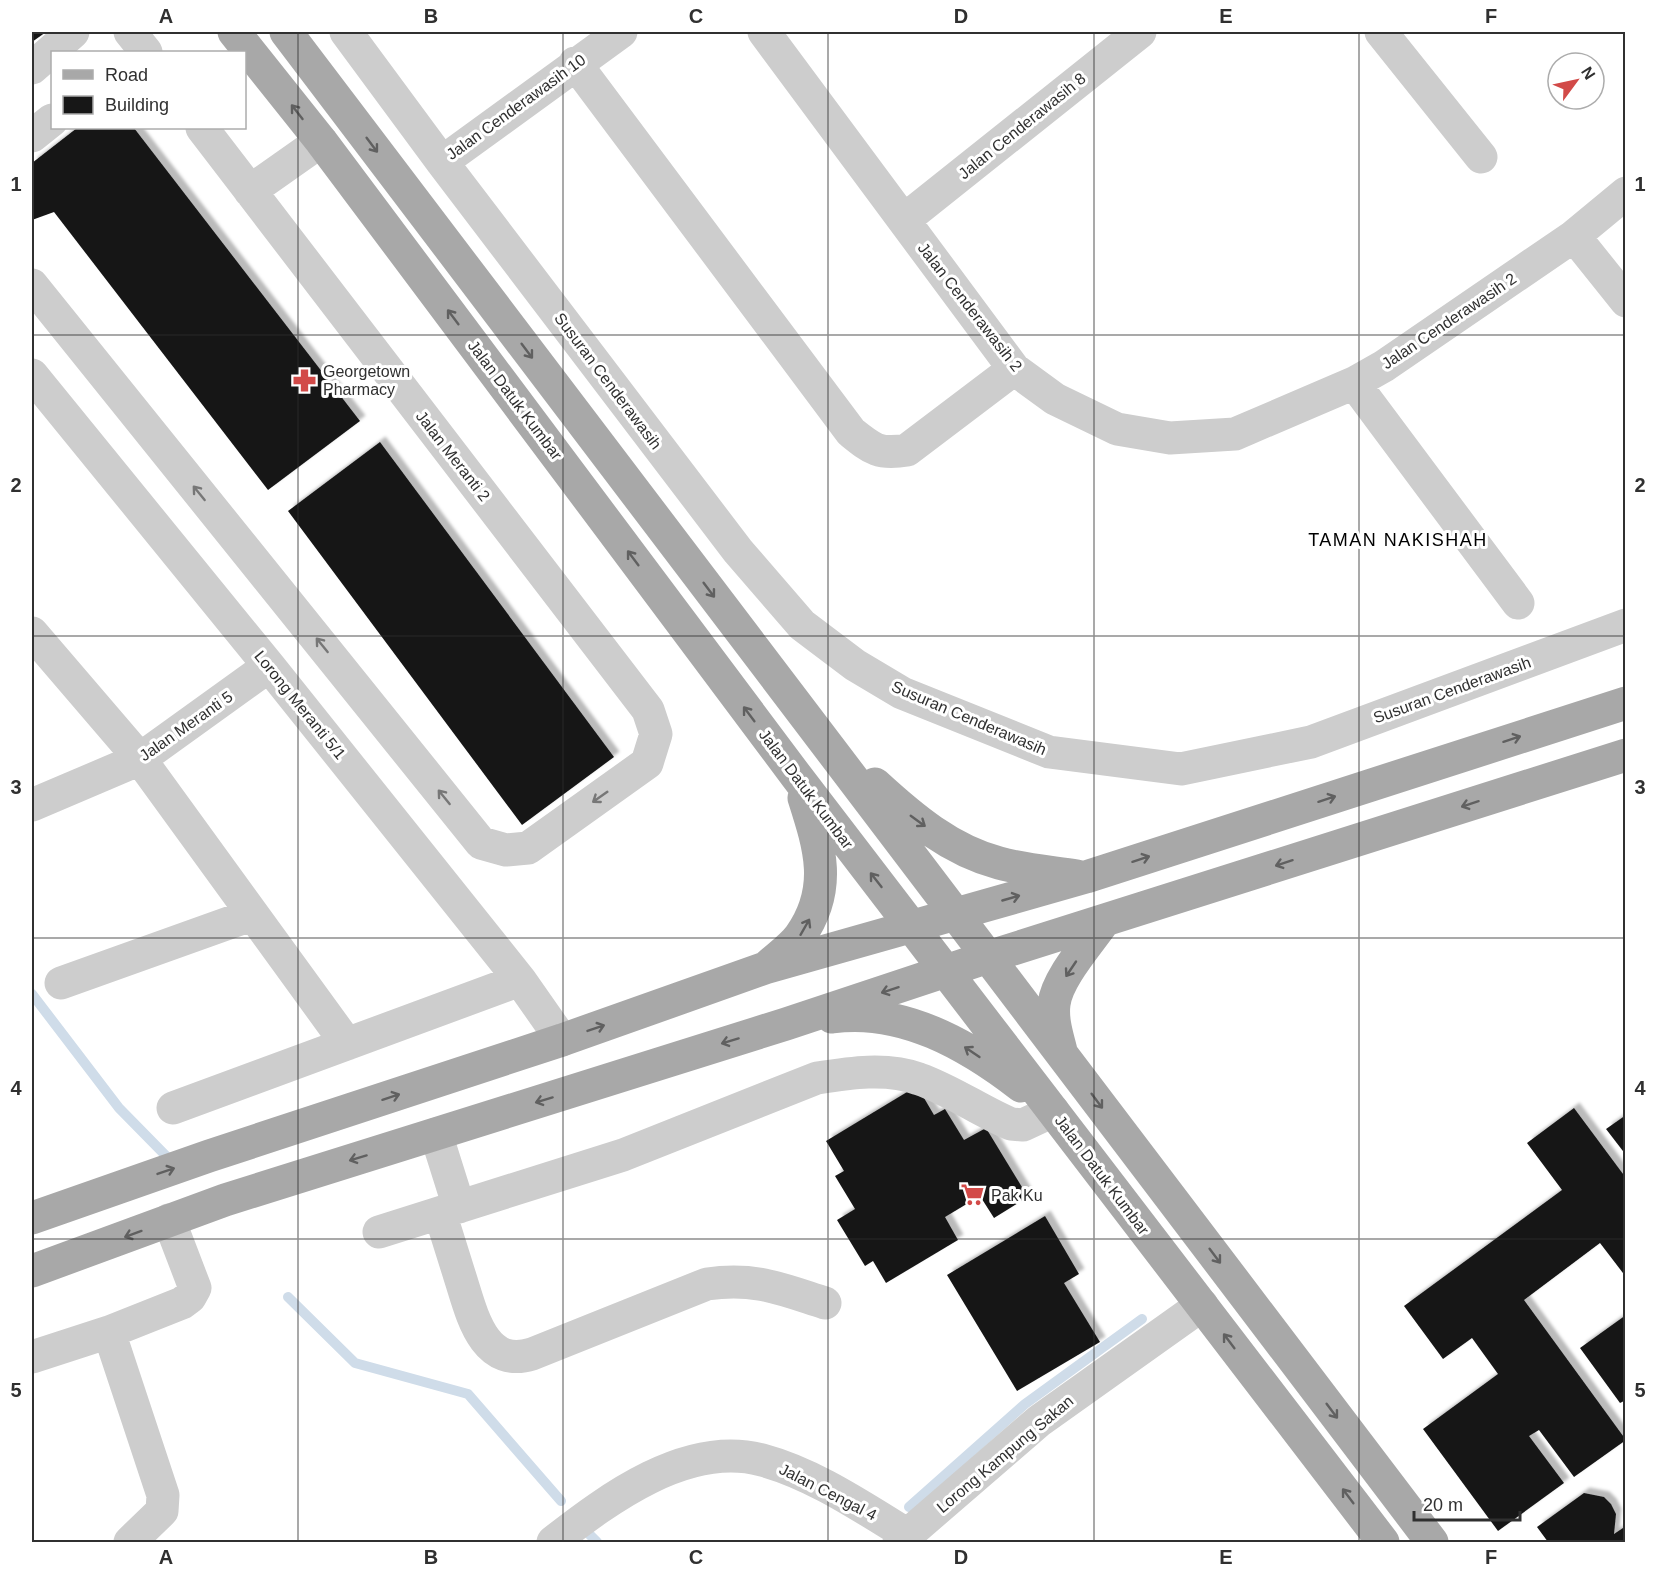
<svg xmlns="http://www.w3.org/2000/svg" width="1657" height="1574" font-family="Helvetica,sans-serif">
  <defs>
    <filter id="shadow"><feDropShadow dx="5.5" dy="-5.5" stdDeviation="1.5" flood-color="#0004"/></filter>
  </defs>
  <rect width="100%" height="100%" fill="#fff"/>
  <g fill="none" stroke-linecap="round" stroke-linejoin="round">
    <path stroke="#cfdce9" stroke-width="10" d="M32,994L119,1108L173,1163
      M288,1297L355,1363L468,1394L561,1501
      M909,1507L1025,1404L1142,1319
      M587,1532L597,1542"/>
  </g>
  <path fill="#171717" filter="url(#shadow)" d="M32,32H46L32,42Z
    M77,128H134L360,421L268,490L54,212L32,220V163Z
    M380,442L614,757L522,825L288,511Z
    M917,1086L934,1115L945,1109L964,1140L986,1128L1028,1197L994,1218L980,1196L945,1217L958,1240L886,1283L873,1261L865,1266L837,1220L855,1209L835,1176L844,1171L826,1141Z
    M1574,1108L1626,1178V1277L1600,1243L1524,1300L1626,1440L1574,1477L1539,1430L1529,1436L1564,1483L1498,1531L1423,1429L1498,1374L1472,1338L1443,1359L1404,1306L1562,1190L1527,1143Z
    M1626,1115V1155L1606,1129Z
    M1045,1216L1079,1274L1064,1283L1100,1342L1017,1391L947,1275Z
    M1626,1315V1400L1620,1403L1580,1348Z
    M1584,1493L1604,1497L1611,1504L1616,1514L1614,1534L1626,1526V1542H1548L1537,1527Z"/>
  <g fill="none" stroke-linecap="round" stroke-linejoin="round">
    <path stroke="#cdcdcd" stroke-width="33" d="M130,32L146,52
      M346,32L442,162L738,551L802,625L855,665L902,693L1049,752L1181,769L1311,742L1626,625
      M764,32L1014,369L1055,399L1117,429L1170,438L1235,434L1354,383L1384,366L1574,236L1626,193
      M1381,32L1481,157
      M575,63L851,432C872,449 879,455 907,450L1014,369
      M32,68L73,32
      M32,136L52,120
      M442,162L621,32
      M250,191L321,141
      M904,220L1140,32
      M1574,236L1626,301
      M32,285L481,843L506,850L528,848L647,763L656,734L648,710L202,128
      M32,375L269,666L520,980L562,1040
      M1354,383L1518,603
      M32,633L140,759L347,1044
      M32,805L140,759L269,666
      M61,983L251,915
      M173,1108L520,980
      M436,1134L459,1207
      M440,1213C447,1236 454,1258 461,1280C472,1315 484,1369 532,1354L707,1284C755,1277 781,1289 825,1303
      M379,1232L623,1155L817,1078C849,1073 887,1067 919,1079C951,1090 980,1111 1011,1124L1023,1125L1053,1111
      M109,1332L163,1495L162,1511L130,1542
      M32,1357L109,1332L182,1303L190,1297L195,1288L169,1220
      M553,1542C608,1499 687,1440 762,1460C814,1474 862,1507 908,1535
      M899,1542L1039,1421L1202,1305"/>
    <path stroke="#a8a8a8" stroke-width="33" d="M234,32L321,141L797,777L1383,1542
      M286,32L1432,1542
      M875,784C912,818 950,850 999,863C1024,870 1051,872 1077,876
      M769,965C779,956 792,947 800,936C833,889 820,848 804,798
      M832,1017C902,1007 968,1045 1021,1086
      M1061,1051C1057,1035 1052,1020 1054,1004C1057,978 1089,943 1104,921
      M32,1218L209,1156L562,1040L765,968L1086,877L1626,703
      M32,1271L225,1200L786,1024L988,957L1626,755"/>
  </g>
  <defs><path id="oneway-shaft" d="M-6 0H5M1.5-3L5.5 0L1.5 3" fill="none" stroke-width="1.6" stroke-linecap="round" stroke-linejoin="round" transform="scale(1.5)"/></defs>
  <g stroke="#606060">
    <use href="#oneway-shaft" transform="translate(297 112) rotate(-128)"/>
    <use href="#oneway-shaft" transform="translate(372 145) rotate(53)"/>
    <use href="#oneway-shaft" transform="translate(453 317) rotate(-127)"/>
    <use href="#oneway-shaft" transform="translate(527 351) rotate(53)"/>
    <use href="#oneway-shaft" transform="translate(633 558) rotate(-127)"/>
    <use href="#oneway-shaft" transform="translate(709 590) rotate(53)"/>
    <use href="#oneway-shaft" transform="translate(749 714) rotate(-127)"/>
    <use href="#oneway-shaft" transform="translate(1512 739) rotate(-18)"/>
    <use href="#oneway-shaft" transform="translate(1327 799) rotate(-18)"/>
    <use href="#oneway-shaft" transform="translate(1470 804) rotate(162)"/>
    <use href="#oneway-shaft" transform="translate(918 821) rotate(36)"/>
    <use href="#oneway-shaft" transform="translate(1141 859) rotate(-18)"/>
    <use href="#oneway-shaft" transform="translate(1284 863) rotate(162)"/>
    <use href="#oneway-shaft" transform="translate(876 880) rotate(-128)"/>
    <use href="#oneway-shaft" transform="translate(1011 898) rotate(-16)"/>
    <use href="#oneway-shaft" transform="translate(805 927) rotate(-60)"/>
    <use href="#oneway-shaft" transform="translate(1071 969) rotate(124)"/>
    <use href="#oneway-shaft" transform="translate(890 990) rotate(162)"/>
    <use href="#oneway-shaft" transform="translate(596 1028) rotate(-19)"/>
    <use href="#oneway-shaft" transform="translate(730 1041) rotate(163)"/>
    <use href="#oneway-shaft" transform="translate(972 1052) rotate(-146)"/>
    <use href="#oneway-shaft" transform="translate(391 1097) rotate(-18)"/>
    <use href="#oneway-shaft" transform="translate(544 1100) rotate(163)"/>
    <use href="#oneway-shaft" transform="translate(1097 1101) rotate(53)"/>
    <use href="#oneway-shaft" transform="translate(358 1158) rotate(163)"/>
    <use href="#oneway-shaft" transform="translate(166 1171) rotate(-19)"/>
    <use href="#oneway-shaft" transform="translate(133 1234) rotate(160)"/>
    <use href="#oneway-shaft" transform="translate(1215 1256) rotate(53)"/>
    <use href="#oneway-shaft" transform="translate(1229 1341) rotate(-127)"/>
    <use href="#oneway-shaft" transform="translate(1332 1411) rotate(53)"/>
    <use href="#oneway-shaft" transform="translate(1348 1496) rotate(-127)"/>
  </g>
  <g stroke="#777">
    <use href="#oneway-shaft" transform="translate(199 493) rotate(-129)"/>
    <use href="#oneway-shaft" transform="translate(322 645) rotate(-129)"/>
    <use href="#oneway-shaft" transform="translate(444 797) rotate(-129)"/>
    <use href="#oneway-shaft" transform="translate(600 797) rotate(145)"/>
  </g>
  <path fill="none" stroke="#303030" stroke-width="1.5" stroke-opacity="0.55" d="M298,32V1542M563,32V1542M828,32V1542M1094,32V1542M1359,32V1542M32,335H1626M32,636H1626M32,938H1626M32,1239H1626"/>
  <defs>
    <symbol id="pharmacy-bare" viewBox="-9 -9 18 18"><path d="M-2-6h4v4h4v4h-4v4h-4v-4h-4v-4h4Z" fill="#d24a48" stroke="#fff" stroke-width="2.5" paint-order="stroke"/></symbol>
    <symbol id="supermarket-bare" viewBox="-9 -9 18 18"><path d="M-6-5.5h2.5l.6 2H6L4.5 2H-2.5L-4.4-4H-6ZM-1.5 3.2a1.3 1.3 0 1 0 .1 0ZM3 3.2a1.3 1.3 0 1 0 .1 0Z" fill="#d24a48" stroke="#fff" stroke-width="2.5" paint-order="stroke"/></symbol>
  </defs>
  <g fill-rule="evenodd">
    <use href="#pharmacy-bare" x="288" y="364" width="33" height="33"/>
    <use href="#supermarket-bare" x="956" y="1178" width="33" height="33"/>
  </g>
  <g text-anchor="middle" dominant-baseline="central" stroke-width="6" stroke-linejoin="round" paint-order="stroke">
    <g font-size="16" fill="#303030" stroke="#fff">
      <text transform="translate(516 107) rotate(-36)">Jalan Cenderawasih 10</text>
      <text transform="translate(1022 126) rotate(-39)">Jalan Cenderawasih 8</text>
      <text transform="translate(970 307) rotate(52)">Jalan Cenderawasih 2</text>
      <text transform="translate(1449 321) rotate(-34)">Jalan Cenderawasih 2</text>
      <text transform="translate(608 381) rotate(53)">Susuran Cenderawasih</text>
      <text transform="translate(515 400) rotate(53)">Jalan Datuk Kumbar</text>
      <text transform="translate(453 456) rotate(52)">Jalan Meranti 2</text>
      <text transform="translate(1452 690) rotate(-20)">Susuran Cenderawasih</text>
      <text transform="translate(300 705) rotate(51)">Lorong Meranti 5/1</text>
      <text transform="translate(969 718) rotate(23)">Susuran Cenderawasih</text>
      <text transform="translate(186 726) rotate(-35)">Jalan Meranti 5</text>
      <text transform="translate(806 789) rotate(53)">Jalan Datuk Kumbar</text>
      <text transform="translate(1102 1175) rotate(53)">Jalan Datuk Kumbar</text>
      <text transform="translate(1005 1454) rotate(-40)">Lorong Kampung Sakan</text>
      <text transform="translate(828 1492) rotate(27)">Jalan Cengal 4</text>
    </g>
    <g font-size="16" fill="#303030" stroke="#fff" text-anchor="start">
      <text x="323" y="371">Georgetown<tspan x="323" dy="18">Pharmacy</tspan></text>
      <text x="991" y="1195">Pak Ku</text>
    </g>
    <g font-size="18" letter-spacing="1.5" fill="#000" stroke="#fff">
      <text x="1398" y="540">TAMAN NAKISHAH</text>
    </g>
  </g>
  <rect width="1657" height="1574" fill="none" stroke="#ffffff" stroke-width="66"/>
  <rect x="51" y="51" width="195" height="78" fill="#ffffff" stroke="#acacac" stroke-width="1.5"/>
  <rect x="63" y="70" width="30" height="9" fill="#a8a8a8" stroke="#acacac" stroke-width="1.5"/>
  <text x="105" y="81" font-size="18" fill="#303030">Road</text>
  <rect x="63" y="96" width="30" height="18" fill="#171717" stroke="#acacac" stroke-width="1.5"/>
  <text x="105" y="111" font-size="18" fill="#303030">Building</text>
  <g transform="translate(1576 81) rotate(57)"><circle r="28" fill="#ffffff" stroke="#acacac" stroke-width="1.5"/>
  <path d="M0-4.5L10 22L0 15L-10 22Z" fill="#d24a48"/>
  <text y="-9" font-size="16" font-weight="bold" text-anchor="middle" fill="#303030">N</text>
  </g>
  <path d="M1414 1511v9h106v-9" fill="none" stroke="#303030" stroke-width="3"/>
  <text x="1423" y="1511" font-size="18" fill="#303030" stroke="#ffffff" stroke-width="4.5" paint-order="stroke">20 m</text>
  <rect x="33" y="33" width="1591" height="1508" fill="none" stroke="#303030" stroke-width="2"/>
  <g font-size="20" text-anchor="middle" font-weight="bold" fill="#303030">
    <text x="166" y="23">A</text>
    <text x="431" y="23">B</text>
    <text x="696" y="23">C</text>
    <text x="961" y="23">D</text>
    <text x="1226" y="23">E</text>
    <text x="1491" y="23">F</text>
    <text x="16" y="191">1</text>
    <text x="1640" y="191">1</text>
    <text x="16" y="492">2</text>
    <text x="1640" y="492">2</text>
    <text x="16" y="794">3</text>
    <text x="1640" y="794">3</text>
    <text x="16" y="1095">4</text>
    <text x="1640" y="1095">4</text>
    <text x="16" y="1397">5</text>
    <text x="1640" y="1397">5</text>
    <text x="166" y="1564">A</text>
    <text x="431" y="1564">B</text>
    <text x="696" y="1564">C</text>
    <text x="961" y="1564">D</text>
    <text x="1226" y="1564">E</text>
    <text x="1491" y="1564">F</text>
  </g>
</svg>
